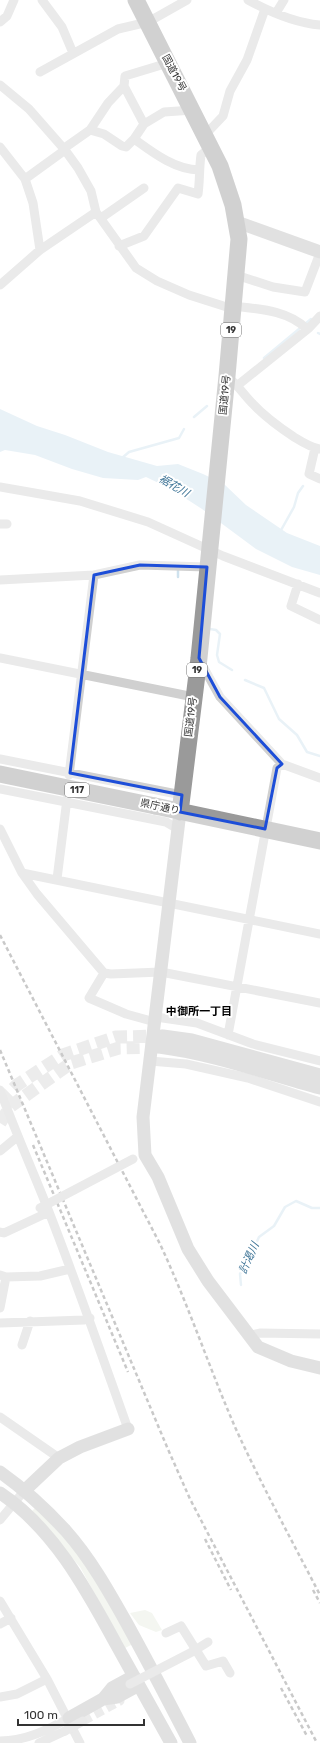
<svg xmlns="http://www.w3.org/2000/svg" width="320" height="1743" font-family="Rubik,'Noto Sans JP',sans-serif">
  <rect width="100%" height="100%" fill="#fff"/>
  <path fill="#e6ecdf" d="M36,1507L83,1559L133,1644L125,1648L80,1567L32,1511Z
    M145,1610L152,1613L162,1630L156,1632L139,1625L130,1613Z"/>
  <path fill="#cfe2ee" d="M0,409L37,426L65,435L108,452L157,466L178,464L203,474L224,484L246,505L287,533L320,546V575L292,567L256,549L202,509L171,489L146,477L138,480L103,478L72,469L35,455L5,450L0,452Z"/>
  <g fill="none" stroke-linecap="round" stroke-linejoin="round">
    <path stroke="#cfe2ee" stroke-width="2.5" d="M318,333L320,334
      M264,358L311,319
      M194,417L207,406
      M122,458L129,452L179,438L184,429
      M280,532L294,507L298,493L303,486
      M178,577V570
      M210,629L216,630L220,634L217,655L219,662L232,670
      M245,680L264,688L279,719L297,735L307,752L320,756
      M241,1285L240,1274L250,1257L259,1237L274,1226L285,1207L296,1201L312,1208H320"/>
    <path stroke="#d6d6d6" stroke-width="9" stroke-dasharray="9 4.5" stroke-linecap="butt" d="M83,1721L120,1701L117,1697"/>
    <path stroke="#d6d6d6" stroke-width="13" stroke-dasharray="13 6" stroke-linecap="butt" d="M0,1102L17,1085L63,1055L116,1037L163,1036
      M0,1123L11,1106L71,1063L119,1048L159,1047"/>
    <path stroke="#d0d0d0" stroke-width="9" d="M42,0L62,27L73,53
      M248,0C270,12 295,23 320,25
      M276,13L284,0
      M0,22L7,16L14,0
      M40,72L118,29L148,22L187,0
      M0,85L29,109L65,150L78,168L91,191L96,212L136,268L157,281L189,295L233,309
      M144,124L124,86L125,76L168,63
      M90,130L104,134L122,146L126,147L134,139L144,124L164,112L193,110
      M205,135L223,116L230,91L247,60L265,9
      M134,139C152,152 175,170 199,170
      M0,147L25,179L33,203L40,250
      M63,149L90,130L108,103L124,86
      M25,179L65,150
      M101,218L144,188
      M119,246L144,236L178,188L198,194C200,180 199,169 201,155L211,147
      M236,275L273,287L305,292L320,253
      M0,285L40,250L96,212
      M233,306C259,309 288,310 307,329
      M227,376C237,384 244,395 253,404C265,417 279,427 294,437C302,442 311,448 320,449
      M238,385L309,328L320,316
      M315,448L309,474L320,479
      M0,487L80,501L148,522L223,556L320,593
      M0,524H7
      M94,575L140,565L207,567
      M0,580L94,575L69,775
      M298,584L291,606L320,620
      M0,658L194,697
      M200,661L220,697L282,764L320,778
      M0,759L182,795
      M0,789L166,822L178,829
      M0,829L22,873L37,894L104,973L111,974L161,972L320,1003
      M22,873L320,934
      M57,879L67,799
      M104,973L89,998L126,1014L155,1022
      M156,1017L197,1023L253,1044L320,1061
      M228,1035L277,768L282,764
      M150,1061L186,1064L248,1078L320,1102
      M0,1090C15,1131 33,1171 49,1212C77,1284 102,1356 128,1429
      M0,1151L17,1137
      M0,1232L4,1233L49,1212
      M0,1275L6,1277L0,1308
      M6,1277L40,1276L70,1269
      M0,1323L84,1320L90,1318
      M248,1336L260,1333L320,1334
      M22,1345L30,1321
      M0,1417L59,1458
      M0,1520L24,1491
      M0,1601L47,1679L80,1743
      M0,1624L11,1618
      M166,1633L181,1626L206,1666L223,1661L230,1673
      M0,1697L17,1694L47,1679
      M0,1741C25,1741 48,1730 69,1718
      M39,1743L65,1731"/>
    <path stroke="#bdbdbd" stroke-width="13" d="M237,222L320,252
      M180,812L143,1117L145,1155L158,1177L188,1249L208,1281L258,1347L291,1361L320,1368
      M163,1036L192,1040L320,1075
      M159,1047C214,1054 267,1074 320,1088
      M0,1472C24,1489 46,1509 66,1531C90,1558 108,1590 126,1622C148,1662 169,1702 190,1743
      M24,1491L59,1458L80,1447L128,1429
      M0,1493C54,1529 86,1589 116,1644C134,1677 153,1710 171,1743
      M103,1699L117,1697L139,1685
      M69,1718L103,1699L112,1688L134,1676"/>
    <path stroke="#9a9a9a" stroke-width="17" d="M136,0L220,166L233,205L239,239L227,376L199,658L180,812
      M155,806L320,841"/>
    <path stroke="#888" stroke-width="2.5" stroke-dasharray="4 3" stroke-linecap="butt" d="M0,935L160,1244C188,1304 209,1367 235,1427C261,1484 291,1539 320,1595
      M0,1050L167,1447L190,1499L317,1743
      M33,1145L128,1372
      M205,1539L231,1590
      M313,1590L320,1603
      M281,1688L307,1736"/>
    <path stroke="#d0d0d0" stroke-width="9" d="M40,1208L133,1159
      M130,1684L192,1652L208,1642
      M65,1731L83,1721"/>
    <path stroke="#9a9a9a" stroke-width="17" d="M0,774L155,806"/>
  </g>
  <path d="M0 0H320V1743H0ZM140,565L207,567L199,658L220,697L282,764L277,768L265,829L180,812L182,795L70,773L94,575Z" fill="#fff" fill-opacity=".55" fill-rule="evenodd"/>
  <path fill="none" stroke="#1d4ed8" stroke-width="3" stroke-linejoin="round" d="M140,565L207,567L199,658L220,697L282,764L277,768L265,829L180,812L182,795L70,773L94,575Z"/>
  <g text-anchor="middle" dominant-baseline="central" stroke-width="4" stroke-linejoin="round" paint-order="stroke">
    <g fill="#fff" stroke="#707070" stroke-width="1">
      <rect x="221" y="323" width="20" height="14" rx="3"/>
      <rect x="187" y="663" width="20" height="14" rx="3"/>
      <rect x="65" y="783" width="24" height="14" rx="3"/>
    </g>
    <g font-size="9" font-weight="bold" fill="#333">
      <text x="231" y="330">19</text>
      <text x="197" y="670">19</text>
      <text x="77" y="790">117</text>
    </g>
    <g font-size="10" fill="#333" stroke="#fff">
      <text transform="translate(174 73) rotate(62)">国道19号</text>
      <text transform="translate(225 395) rotate(-84)">国道19号</text>
      <text transform="translate(191 717) rotate(-83)">国道19号</text>
      <text transform="translate(160 807) rotate(12)">県庁通り</text>
    </g>
    <g font-size="11" font-style="italic" fill="#3f7597" stroke="#fff">
      <text transform="translate(174 486) rotate(30)">裾花川</text>
      <text transform="translate(249 1258) rotate(-66)">計渇川</text>
    </g>
    <g font-size="11" font-weight="bold" fill="#000" stroke="#fff">
      <text x="199" y="1011">中御所一丁目</text>
    </g>
  </g>
  <path d="M18 1719v6h126v-6" fill="none" stroke="#333333" stroke-width="2"/>
  <text x="24" y="1719" font-size="12" fill="#333333" stroke="#ffffff" stroke-width="3" paint-order="stroke">100 m</text>
</svg>
